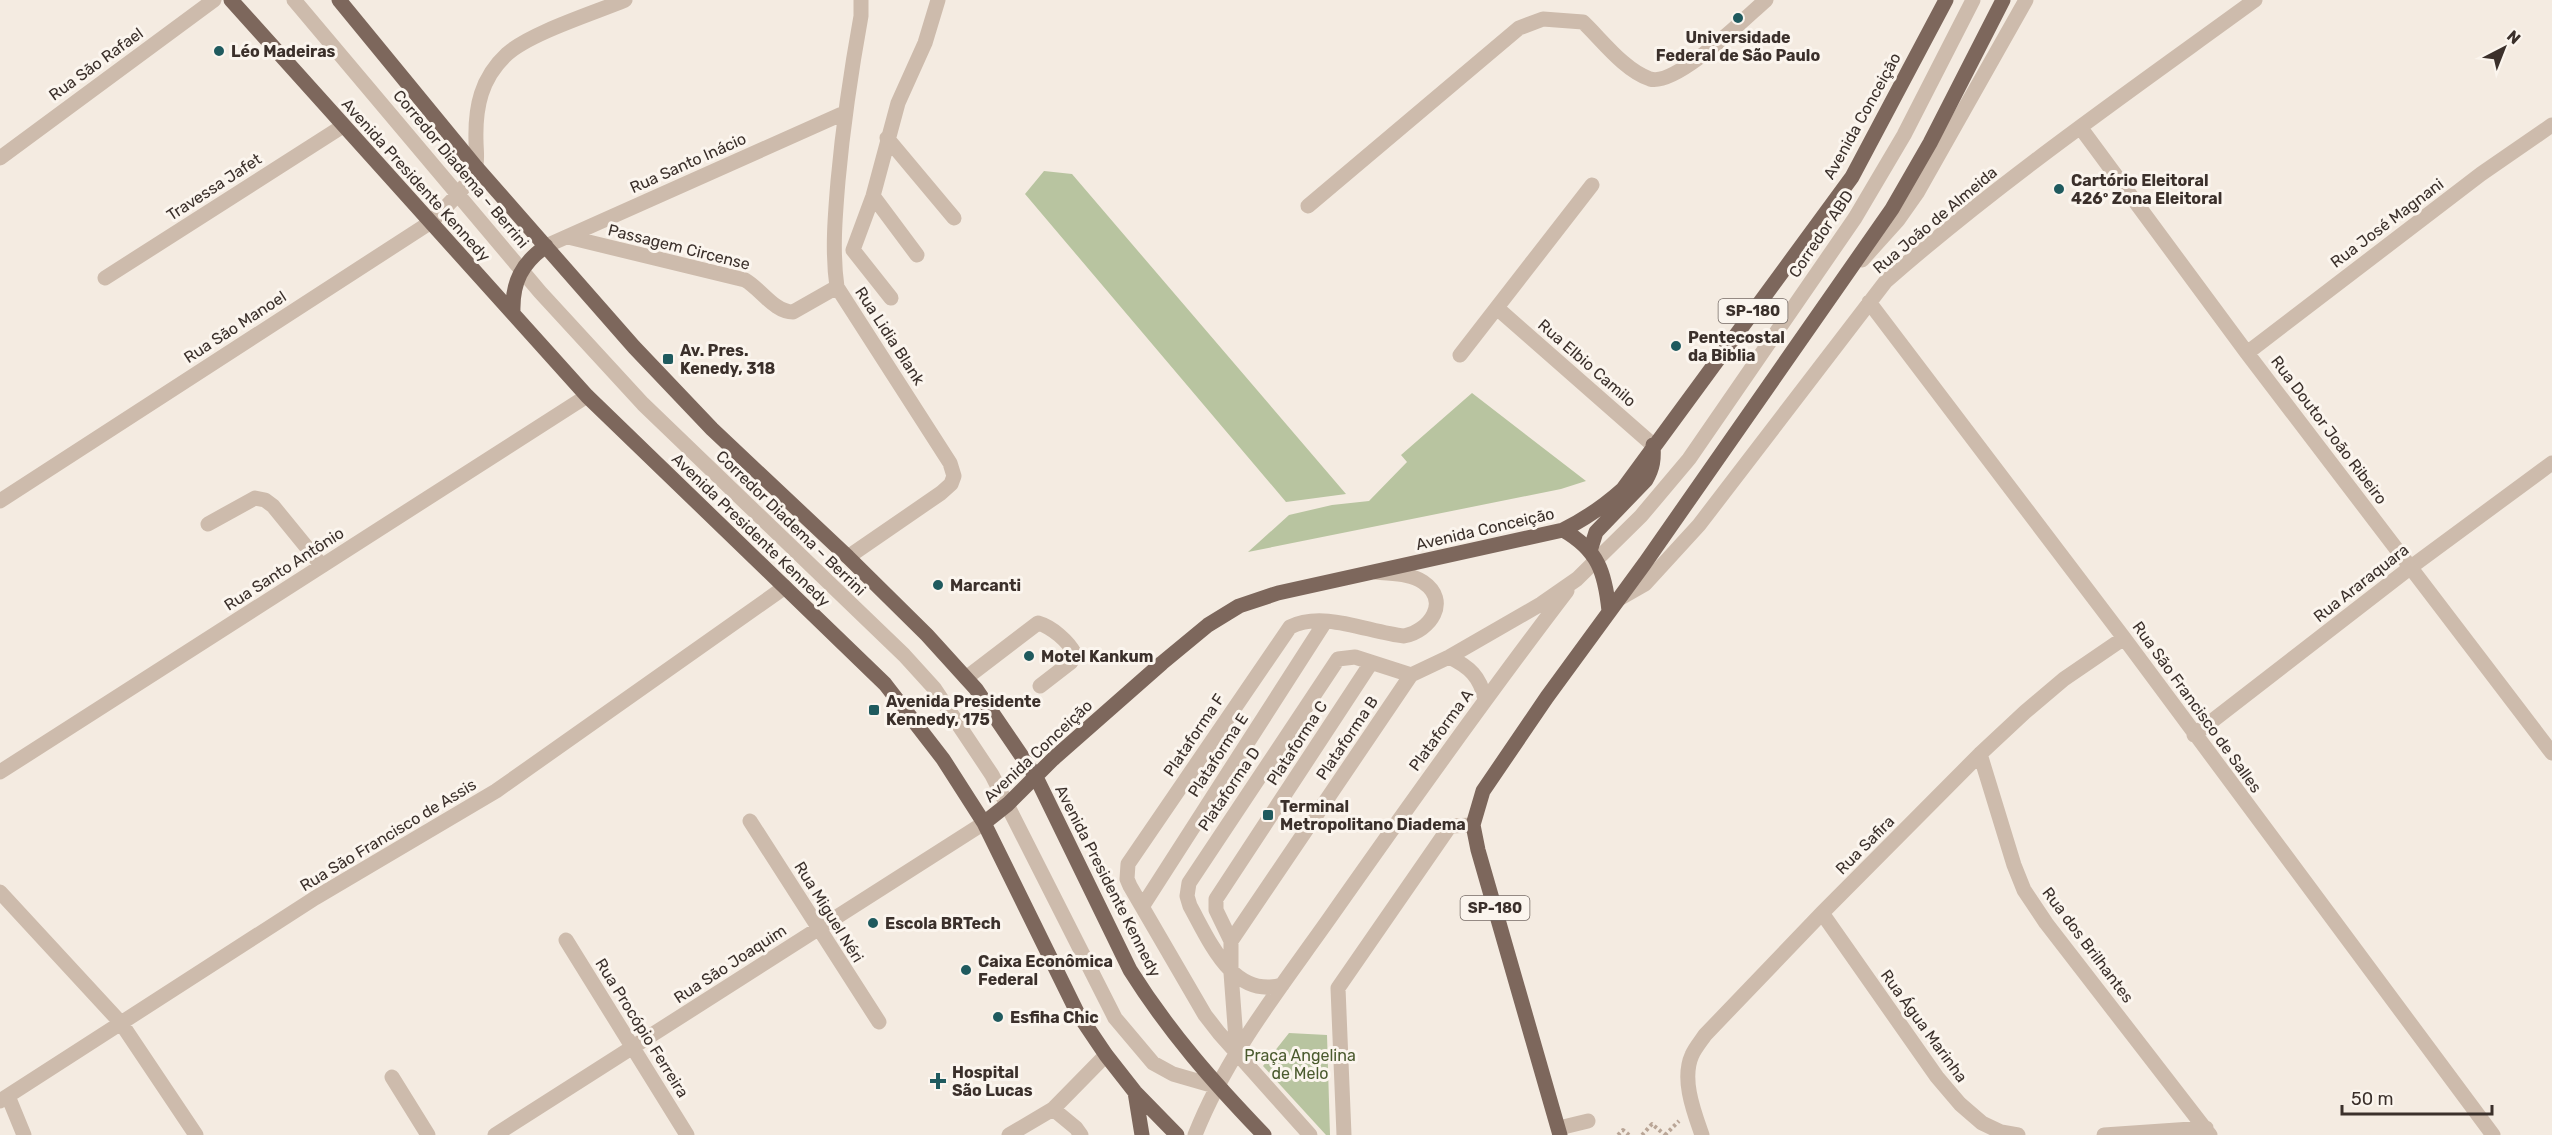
<svg xmlns="http://www.w3.org/2000/svg" width="2552" height="1135" font-family="Rubik,sans-serif">
  <rect width="100%" height="100%" fill="#f4ebe1"/>
  <path fill="#b8c4a0" d="M1044,171L1072,174L1346,494L1286,502L1025,194Z
    M1472,393L1586,481L1561,489L1248,552L1289,515L1332,505L1369,501L1407,462L1401,455Z
    M1289,1033L1327,1035L1330,1135H1326L1263,1066Z"/>
  <g fill="none" stroke-linecap="round" stroke-linejoin="round">
    <path stroke="#b9a596" stroke-width="4" stroke-dasharray="3 3" stroke-linecap="butt" d="M1618,1135L1623,1130L1629,1135
      M1642,1135L1652,1124L1665,1135
      M1665,1135L1679,1121"/>
    <path stroke="#cdbbac" stroke-width="15" d="M294,0L540,292L643,404L904,655L934,688L992,775L1115,1018L1153,1063L1173,1074L1218,1087
      M2080,127L2247,353L2552,753
      M887,138L954,218
      M0,158L214,0
      M873,196L917,255
      M1308,206L1519,28L1543,19L1583,22C1602,40 1624,70 1650,79C1676,87 1745,18 1766,0
      M568,237L745,280C761,289 774,312 793,312L837,287
      M546,246L844,113
      M1862,260L1898,220L1917,193L2026,0
      M105,278L343,126
      M891,298L853,250L873,196L898,103L925,43L938,0
      M1869,302L2124,638L2493,1135
      M1497,308L1653,445
      M2247,353L2481,174L2552,125
      M1460,355L1592,185
      M0,501L431,222C446,206 466,189 475,169C478,162 476,149 476,141C475,107 481,78 507,54C530,33 594,13 625,0
      M208,524L255,498L265,500L273,506L322,566
      M848,557L941,493L951,484L954,476L950,463L837,287C832,252 835,217 838,181C843,126 851,71 861,16V0
      M1617,600L1645,584L1699,525L1886,281C2003,179 2130,91 2255,0
      M1449,657C1470,667 1480,677 1485,699
      M1411,675L1449,657L1541,604L1577,579L1641,516L1689,459L1855,218L1904,135L1973,0
      M966,678L1038,623C1052,627 1068,641 1075,654L1071,662L1040,686
      M2194,735L2411,567L2552,463
      M1980,754L2014,865L2024,890L2046,923L2210,1135
      M0,772L587,396
      M750,821L879,1022
      M0,892L121,1023L196,1135
      M1142,907L1325,622
      M1822,913L1937,1077L1960,1104L1982,1123L2001,1132L2018,1135
      M566,940L687,1135
      M1231,941L1411,675
      M1282,985C1233,999 1210,942 1190,906L1187,896L1189,883L1338,659L1355,657L1411,675
      M1237,1053L1231,973V941L1216,910V899L1371,663
      M392,1077L428,1135
      M8,1096L24,1135
      M0,1101L315,898L496,791L785,587
      M1053,1109L1076,1128L1081,1135
      M1559,1128L1588,1121
      M495,1135L984,823
      M1009,1135L1053,1109L1106,1055
      M1195,1135C1226,1056 1281,987 1329,919C1407,808 1485,698 1567,591
      M1310,1135L1219,1033L1205,1015L1130,886L1127,879L1128,864L1290,627C1324,610 1370,633 1404,636C1430,631 1451,601 1423,582C1410,573 1391,574 1376,572
      M1344,1135L1338,988L1450,826L1473,825
      M1702,1135C1694,1112 1681,1079 1692,1055C1695,1048 1701,1041 1705,1035L1822,913L1980,754L2025,712L2064,679L2124,638
      M2104,1135L2206,1128"/>
    <path stroke="#7d675c" stroke-width="15" d="M231,0L587,396L885,684L943,759L984,823L1077,1012L1106,1055L1135,1092L1177,1135
      M339,0L476,167L634,347L712,429L848,557L927,635L976,689L1036,777L1130,970C1169,1032 1213,1082 1264,1135
      M513,312C512,282 522,263 546,246
      M1563,530C1598,550 1605,572 1609,611
      M1590,551L1596,532L1646,480C1653,468 1654,459 1653,445
      M984,823L1008,804L1053,759L1162,663L1208,625L1239,606L1278,593L1563,530C1585,519 1604,506 1623,489L1852,177L1946,0
      M1135,1092L1142,1135
      M1560,1135L1478,850L1473,825L1483,791L1547,697L1645,563L1892,209L1930,143L2003,0"/>
  </g>
  <g fill="#1f5a5e" stroke="#fbf5ee" stroke-width="2">
    <circle cx="1738" cy="18" r="6"/>
    <circle cx="219" cy="51" r="6"/>
    <circle cx="2059" cy="189" r="6"/>
    <circle cx="1676" cy="346" r="6"/>
    <rect x="662" y="353" width="12" height="12" rx="3"/>
    <circle cx="938" cy="585" r="6"/>
    <circle cx="1029" cy="656" r="6"/>
    <rect x="868" y="704" width="12" height="12" rx="3"/>
    <rect x="1262" y="809" width="12" height="12" rx="3"/>
    <circle cx="873" cy="923" r="6"/>
    <circle cx="966" cy="970" r="6"/>
    <circle cx="998" cy="1017" r="6"/>
    <path d="M935 1072h6v6h6v6h-6v6h-6v-6h-6v-6h6z"/>
  </g>
  <g text-anchor="middle" dominant-baseline="central" stroke-width="6" stroke-linejoin="round" paint-order="stroke">
    <g fill="#fbf5ee" stroke="#756b66" stroke-width="1.5">
      <rect x="1718.5" y="299" width="69" height="24" rx="4.5"/>
      <rect x="1460.5" y="896" width="69" height="24" rx="4.5"/>
    </g>
    <g font-size="15" font-weight="bold" fill="#3b302b">
      <text x="1753" y="311">SP-180</text>
      <text x="1495" y="908">SP-180</text>
    </g>
    <g font-size="16" font-weight="bold" fill="#3b302b" stroke="#fbf5ee" text-anchor="start">
      <text x="1738" y="37" text-anchor="middle">Universidade<tspan x="1738" dy="18">Federal de São Paulo</tspan></text>
      <text x="231" y="51">Léo Madeiras</text>
      <text x="2071" y="180">Cartório Eleitoral<tspan x="2071" dy="18">426º Zona Eleitoral</tspan></text>
      <text x="1688" y="337">Pentecostal<tspan x="1688" dy="18">da Biblia</tspan></text>
      <text x="680" y="350">Av. Pres.<tspan x="680" dy="18">Kenedy, 318</tspan></text>
      <text x="950" y="585">Marcanti</text>
      <text x="1041" y="656">Motel Kankum</text>
      <text x="886" y="701">Avenida Presidente<tspan x="886" dy="18">Kennedy, 175</tspan></text>
      <text x="1280" y="806">Terminal<tspan x="1280" dy="18">Metropolitano Diadema</tspan></text>
      <text x="885" y="923">Escola BRTech</text>
      <text x="978" y="961">Caixa Econômica<tspan x="978" dy="18">Federal</tspan></text>
      <text x="1010" y="1017">Esfiha Chic</text>
      <text x="952" y="1072">Hospital<tspan x="952" dy="18">São Lucas</tspan></text>
    </g>
    <g font-size="16" fill="#3b302b" stroke="#fbf5ee">
      <text transform="translate(96 64) rotate(-36)">Rua São Rafael</text>
      <text transform="translate(1862 116) rotate(-61)">Avenida Conceição</text>
      <text transform="translate(688 163) rotate(-24)">Rua Santo Inácio</text>
      <text transform="translate(461 169) rotate(50)">Corredor Diadema – Berrini</text>
      <text transform="translate(416 180) rotate(48)">Avenida Presidente Kennedy</text>
      <text transform="translate(214 187) rotate(-33)">Travessa Jafet</text>
      <text transform="translate(1935 220) rotate(-40)">Rua João de Almeida</text>
      <text transform="translate(2387 223) rotate(-37)">Rua José Magnani</text>
      <text transform="translate(1821 234) rotate(-56)">Corredor ABD</text>
      <text transform="translate(679 247) rotate(14)">Passagem Circense</text>
      <text transform="translate(235 327) rotate(-33)">Rua São Manoel</text>
      <text transform="translate(890 336) rotate(57)">Rua Lidia Blank</text>
      <text transform="translate(1587 363) rotate(41)">Rua Elbio Camilo</text>
      <text transform="translate(2329 430) rotate(53)">Rua Doutor João Ribeiro</text>
      <text transform="translate(791 523) rotate(44)">Corredor Diadema – Berrini</text>
      <text transform="translate(1485 529) rotate(-13)">Avenida Conceição</text>
      <text transform="translate(751 530) rotate(44)">Avenida Presidente Kennedy</text>
      <text transform="translate(284 569) rotate(-33)">Rua Santo Antônio</text>
      <text transform="translate(2361 583) rotate(-38)">Rua Araraquara</text>
      <text transform="translate(2197 707) rotate(54)">Rua São Francisco de Salles</text>
      <text transform="translate(1441 730) rotate(-54)">Plataforma A</text>
      <text transform="translate(1194 735) rotate(-56)">Plataforma F</text>
      <text transform="translate(1347 738) rotate(-56)">Plataforma B</text>
      <text transform="translate(1297 743) rotate(-57)">Plataforma C</text>
      <text transform="translate(1038 751) rotate(-43)">Avenida Conceição</text>
      <text transform="translate(1218 755) rotate(-57)">Plataforma E</text>
      <text transform="translate(1229 789) rotate(-56)">Plataforma D</text>
      <text transform="translate(388 835) rotate(-31)">Rua São Francisco de Assis</text>
      <text transform="translate(1865 845) rotate(-45)">Rua Safira</text>
      <text transform="translate(1108 881) rotate(63)">Avenida Presidente Kennedy</text>
      <text transform="translate(829 912) rotate(58)">Rua Miguel Néri</text>
      <text transform="translate(2088 945) rotate(53)">Rua dos Brilhantes</text>
      <text transform="translate(730 964) rotate(-33)">Rua São Joaquim</text>
      <text transform="translate(1924 1026) rotate(54)">Rua Água Marinha</text>
      <text transform="translate(642 1028) rotate(58)">Rua Procópio Ferreira</text>
    </g>
    <g font-size="16" fill="#4a5a2e" stroke="#fbf5ee">
      <text x="1300" y="1055">Praça Angelina<tspan x="1300" dy="18">de Melo</tspan></text>
    </g>
  </g>
  <g transform="translate(2504 48) rotate(42)" stroke="#fbf5ee" stroke-width="4.5" paint-order="stroke">
  <path d="M0-4.5L10 22L0 15L-10 22Z" fill="#3b302b"/>
  <text y="-9" font-size="16" font-weight="bold" text-anchor="middle" fill="#3b302b">N</text>
  </g>
  <path d="M2342 1105v9h150v-9" fill="none" stroke="#3b302b" stroke-width="3"/>
  <text x="2351" y="1105" font-size="18" fill="#3b302b" stroke="#fbf5ee" stroke-width="4.5" paint-order="stroke">50 m</text>
</svg>
